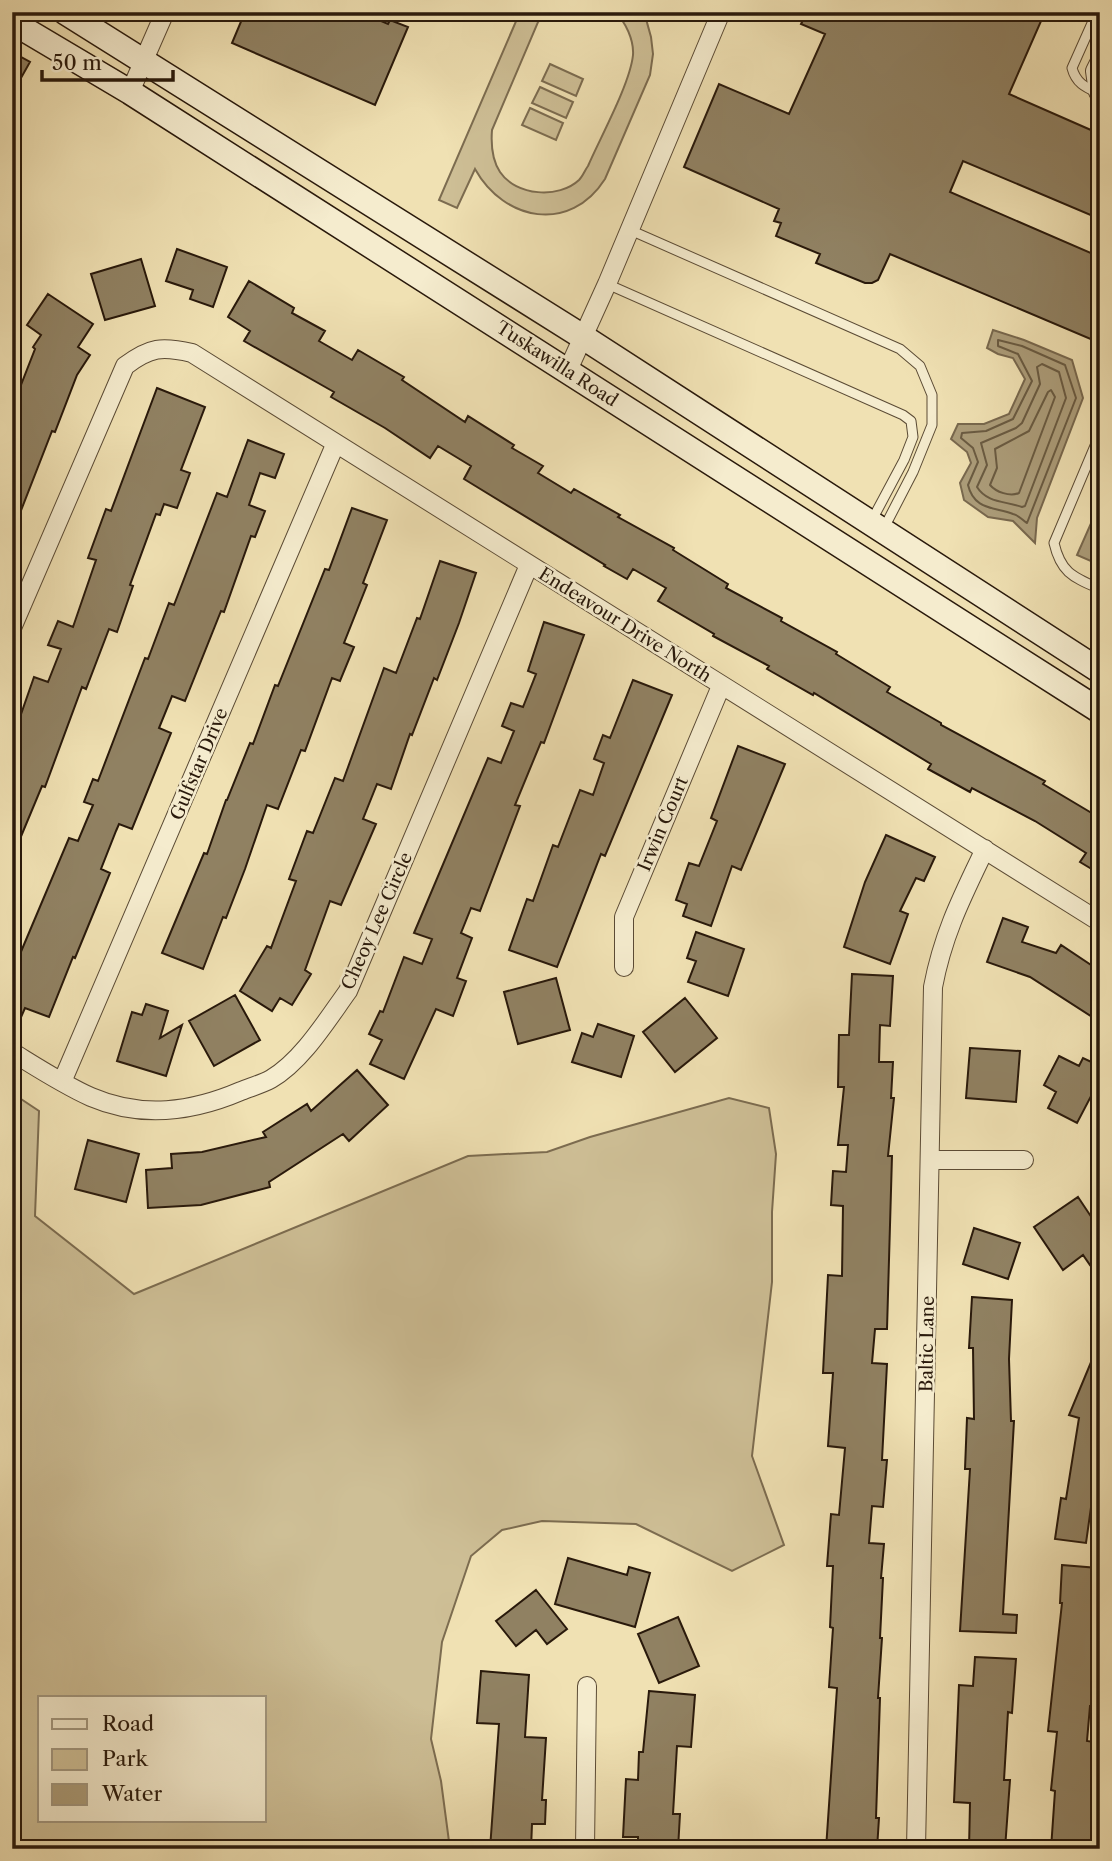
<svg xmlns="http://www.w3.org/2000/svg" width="1112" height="1861" font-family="'Libre Caslon Text',serif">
  <rect width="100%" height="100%" fill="#f0e1b3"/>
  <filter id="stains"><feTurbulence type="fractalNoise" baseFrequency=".00286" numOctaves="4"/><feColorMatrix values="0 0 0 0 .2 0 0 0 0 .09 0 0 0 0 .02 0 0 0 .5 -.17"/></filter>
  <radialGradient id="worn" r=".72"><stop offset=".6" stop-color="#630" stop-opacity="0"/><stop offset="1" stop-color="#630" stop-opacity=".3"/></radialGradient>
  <path fill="#cebf96" stroke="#7c6c50" stroke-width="2" fill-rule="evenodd" d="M520,12H550L538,22L492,130C491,143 492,160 500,172C516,196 559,199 579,180C583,176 585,170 588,166C600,138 630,84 633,55C634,41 626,21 614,12H641L646,19L651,37L653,54L650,75L605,179C570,234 504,221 475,169L457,208L439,200Z
    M550,64L583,79L576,96L542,81Z
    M540,87L573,102L566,118L532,103Z
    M530,108L563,123L556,140L522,125Z
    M12,1093L39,1111L35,1216L134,1294L468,1156L547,1152L590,1137L729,1098L769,1108L776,1154L772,1212V1282L752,1456L784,1545L732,1571L636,1524L542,1521L502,1530L471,1556L442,1642L431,1739L441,1781L450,1849H12ZM264,1698V1821H40V1698Z"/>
  <path fill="#ac9d7a" stroke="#78684e" stroke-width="2" d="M993,330L1024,340L1072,360L1083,398L1037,518L1035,543L1013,521L988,517L964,500L960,483L971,463L967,452L951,439L958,424H984L1009,414L1025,379L1013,358L998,354L987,348Z
    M1100,503V565L1077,555Z"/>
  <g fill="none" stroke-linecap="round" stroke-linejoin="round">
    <path stroke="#6a5b42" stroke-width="2" d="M998,340L1022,346L1065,365L1076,398L1027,523C1023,521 1019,515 1013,514C994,507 974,510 968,485L978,462L973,448L961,438L962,433L986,431L1013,419L1032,381L1018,354L998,346Z
      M1042,364L1059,372L1066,398L1025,506L1022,507C1005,501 987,503 977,487L987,465L981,443L1016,428L1022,423L1040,384L1037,367Z
      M1051,390L1055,397L1019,493C1010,497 996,492 990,485L997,468L995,449L1029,431L1048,392Z"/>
  </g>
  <path fill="#908162" stroke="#29190b" stroke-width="2" d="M245,12H360L388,24L390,20L408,27L375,105L232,43Z
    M807,12H1045L1009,94L1100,134V219L963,161L950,192L1100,257V343L890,254L878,280L872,283H865L816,263L820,254L776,236L781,223L774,221L779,209L684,167L719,84L789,114L825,34L801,24Z
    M12,52L30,62L12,94Z
    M177,249L227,267L213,307L190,299L193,290L166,281Z
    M141,259L155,306L105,320L91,274Z
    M249,281L294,308L292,313L325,331L319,341L352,360L358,350L404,377L402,380L465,422L468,416L514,445L512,448L543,466L538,473L571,493L574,489L620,515L618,517L674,548L673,550L728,584L726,588L782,618L781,621L837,652L836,654L890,687L887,692L941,723V725L1045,781L1043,784L1100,818V874L1080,862L1086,853L1035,821L972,788L970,792L928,769L931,764L814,693L813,695L767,669L769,666L713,636L714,634L658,601L666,588L633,569L627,579L604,566L605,565L464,479L471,466L438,446L430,458L385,428L331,397L334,392L244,341L250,331L228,317Z
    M48,294L93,324L78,347L90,355L77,375L55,432L52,431L13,531L12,408L35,349L33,347L41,335L27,325Z
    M157,388L205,407L181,470L190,473L177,508L164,504L160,515L156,514L130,585L133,586L117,632L109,629L86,689L82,687L45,787L42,786L12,858V740L34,677L48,682L61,649L48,645L58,621L73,627L96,560L88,558L106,509L111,511Z
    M248,440L284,454L275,478L260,473L249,505L265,511L255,537L251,536L224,612L221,611L185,701L172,696L159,728L171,733L132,829L119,824L116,831L101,869L110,873L75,958L73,957L49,1017L25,1008L12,1038V973L20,954L69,838L78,841L93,805L84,802L93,779L98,781L145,658L148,659L169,603L174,605L217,493L227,497Z
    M352,508L387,520L363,583L367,585L344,643L354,647L340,681L332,678L305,751L301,750L278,809L267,805L245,869L226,918L223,917L203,969L162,953L204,853L207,854L226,800H227L250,743L253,744L275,685L278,686L325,569L329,570Z
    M440,561L476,573L459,623L437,680L434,678L412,735L410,734L391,789L377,784L363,819L376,824L341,905L330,901L305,970L311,974L292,1005L280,998L272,1011L240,991L267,946L271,948L296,881L289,879L307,831L313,833L335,778L343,781L384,668L396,673L417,618L420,619Z
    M544,622L584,635L544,743L541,742L515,805L520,806L480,911L471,908L461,933L472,938L457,978L466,981L453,1016L436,1009L404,1079L370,1064L382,1040L369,1034L380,1011L383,1012L404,957L422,964L432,939L414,933L488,758L501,763L514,731L502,726L511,703L523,707L536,674L528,671Z
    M633,680L672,695L605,856L601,854L557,967L509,950L527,899L533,901L553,845L558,847L580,790L593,795L604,763L594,759L603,735L610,738Z
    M738,746L785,764L741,870L732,866L711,926L683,916L687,904L676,900L689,863L699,866L717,821L711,818Z
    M886,835L935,857L924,881L916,878L900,911L908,914L890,964L844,947L865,882Z
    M1003,918L1028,927L1022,942L1056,953L1061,945L1100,971V1022L1030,977L987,962Z
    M696,932L744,949L728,996L688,982L696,961L687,958Z
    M852,974L893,976L890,1026L880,1025L879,1062H893L891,1098H894L888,1156H892L887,1329H875L872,1363L887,1364L882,1460H887L883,1507L872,1506L869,1543L884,1544L881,1578H883L880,1638H882L878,1698H880L876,1818H879L877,1849H826L837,1688L829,1687L833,1628L830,1627L833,1566H827L831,1514L839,1515L845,1448L828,1446L833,1373H823L828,1275L842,1276L843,1206L831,1205L833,1171L846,1172L848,1145H838L844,1087H838L839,1035H849Z
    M556,978L570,1030L518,1044L504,992Z
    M235,995L260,1040L214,1066L189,1021Z
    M685,998L717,1038L675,1072L643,1032Z
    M146,1004L168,1011L160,1038L182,1025L166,1076L117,1061L132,1012L142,1015Z
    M598,1024L634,1036L621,1077L572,1062L582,1033L593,1037Z
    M970,1048L1020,1051L1016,1102L966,1098Z
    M1059,1056L1079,1066L1083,1058L1100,1066V1079L1077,1123L1048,1108L1056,1092L1044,1085Z
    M357,1070L388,1105L349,1141L343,1134L269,1182L270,1187L201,1205L148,1208L146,1170L172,1168L171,1154L202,1152L266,1137L263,1132L307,1104L311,1111Z
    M88,1140L139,1154L126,1202L75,1189Z
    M1078,1197L1100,1230V1258L1090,1265L1083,1255L1063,1270L1034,1227Z
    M974,1228L1020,1243L1008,1279L963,1264Z
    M972,1297L1012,1300L1009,1359L1011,1421H1014L1003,1614L1017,1615L1016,1633L960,1631L970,1469H965L967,1418L974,1419L973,1348H969Z
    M1099,1343L1100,1487L1094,1486L1086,1543L1055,1539L1061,1498L1066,1499L1079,1418L1069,1415Z
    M568,1558L627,1575L629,1567L650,1573L635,1627L555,1604Z
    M1062,1565L1098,1568L1094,1626L1100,1627L1096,1682H1100V1691L1098,1706H1090L1087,1741L1100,1743V1849H1051L1055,1791L1051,1790L1057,1732L1048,1731L1062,1603H1060Z
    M536,1590L567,1629L547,1644L536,1630L516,1646L496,1621Z
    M678,1617L699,1666L659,1683L638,1634Z
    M975,1657L1016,1659L1012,1713L1008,1712L1004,1780H1010L1005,1849H969L970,1803L954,1802L959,1685L973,1686Z
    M481,1671L529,1675L525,1737L546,1738L542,1800H546L545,1824H532L531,1849H490L499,1724L477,1723Z
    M649,1691L695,1695L691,1747L677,1746L673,1814H680L678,1849H638V1837H623L626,1779L638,1780L639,1752H643Z"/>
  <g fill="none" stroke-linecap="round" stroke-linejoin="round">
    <defs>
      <path id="lane" d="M1097,12L1072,68C1076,83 1085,87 1098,93
        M630,230L900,349L920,366L932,395V425L913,472L884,528
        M607,284L903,415L911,421L913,437L904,460L872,520
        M1100,434L1054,543C1061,573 1073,577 1100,589"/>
      <path id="street" d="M130,92L165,12
        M1098,92L1095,71L1100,61
        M568,370L607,284L721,12
        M12,628L125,366C150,347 162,346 192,353L1100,922
        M624,967V917L721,686
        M12,1052C38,1068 64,1085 91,1097C142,1119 192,1112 241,1091C251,1087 262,1084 271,1079C302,1061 327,1020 348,991L529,565
        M62,1082L335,445
        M931,1160H1024
        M585,1849L587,1686
        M916,1849L933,987C943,934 962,897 985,849"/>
      <path id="secondary" d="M65,12L583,337L1100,671
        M12,22L130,92L1100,711"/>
    </defs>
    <use href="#lane" stroke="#5b4b35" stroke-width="11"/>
    <use href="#street" stroke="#5b4b35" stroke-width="20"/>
    <use href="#secondary" stroke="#29190b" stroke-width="27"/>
    <use href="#lane" stroke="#f5ecce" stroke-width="9"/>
    <use href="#street" stroke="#f5ecce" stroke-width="18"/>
    <use href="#secondary" stroke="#f5ecce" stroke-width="24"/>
  </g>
  <g text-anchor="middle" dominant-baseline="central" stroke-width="5" stroke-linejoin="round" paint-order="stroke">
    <g font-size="18" fill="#29190b" stroke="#f5ecce">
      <text transform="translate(557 364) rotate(33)">Tuskawilla Road</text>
      <text transform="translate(625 625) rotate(32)">Endeavour Drive North</text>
      <text transform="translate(199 764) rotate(-67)">Gulfstar Drive</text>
      <text transform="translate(663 824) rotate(-67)">Irwin Court</text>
      <text transform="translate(377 921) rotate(-66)">Cheoy Lee Circle</text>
      <text transform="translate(927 1344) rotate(-89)">Baltic Lane</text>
    </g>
  </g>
  <rect width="1112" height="1861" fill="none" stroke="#f0e1b3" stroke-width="42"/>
  <rect x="14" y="14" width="1084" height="1833" fill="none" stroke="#29190b" stroke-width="3.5"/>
  <rect x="21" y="21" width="1070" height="1819" fill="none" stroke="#29190b" stroke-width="2"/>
  <rect x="38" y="1696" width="228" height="126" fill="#f5ecce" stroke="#a39880" stroke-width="2"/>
  <rect x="52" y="1719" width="35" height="10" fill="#f5ecce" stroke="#a39880" stroke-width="2"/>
  <text x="102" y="1731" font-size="21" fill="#29190b">Road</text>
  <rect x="52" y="1749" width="35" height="21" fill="#cebf96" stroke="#a39880" stroke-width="2"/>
  <text x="102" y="1766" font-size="21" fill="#29190b">Park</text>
  <rect x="52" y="1784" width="35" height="21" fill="#ac9d7a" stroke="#a39880" stroke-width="2"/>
  <text x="102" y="1801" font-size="21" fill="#29190b">Water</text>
  <path d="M42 70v10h131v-10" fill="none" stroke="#29190b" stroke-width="3.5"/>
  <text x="52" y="70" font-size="21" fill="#29190b" stroke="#f5ecce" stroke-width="5" paint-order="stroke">50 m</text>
  <rect width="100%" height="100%" filter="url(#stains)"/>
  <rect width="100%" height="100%" fill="url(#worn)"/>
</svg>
